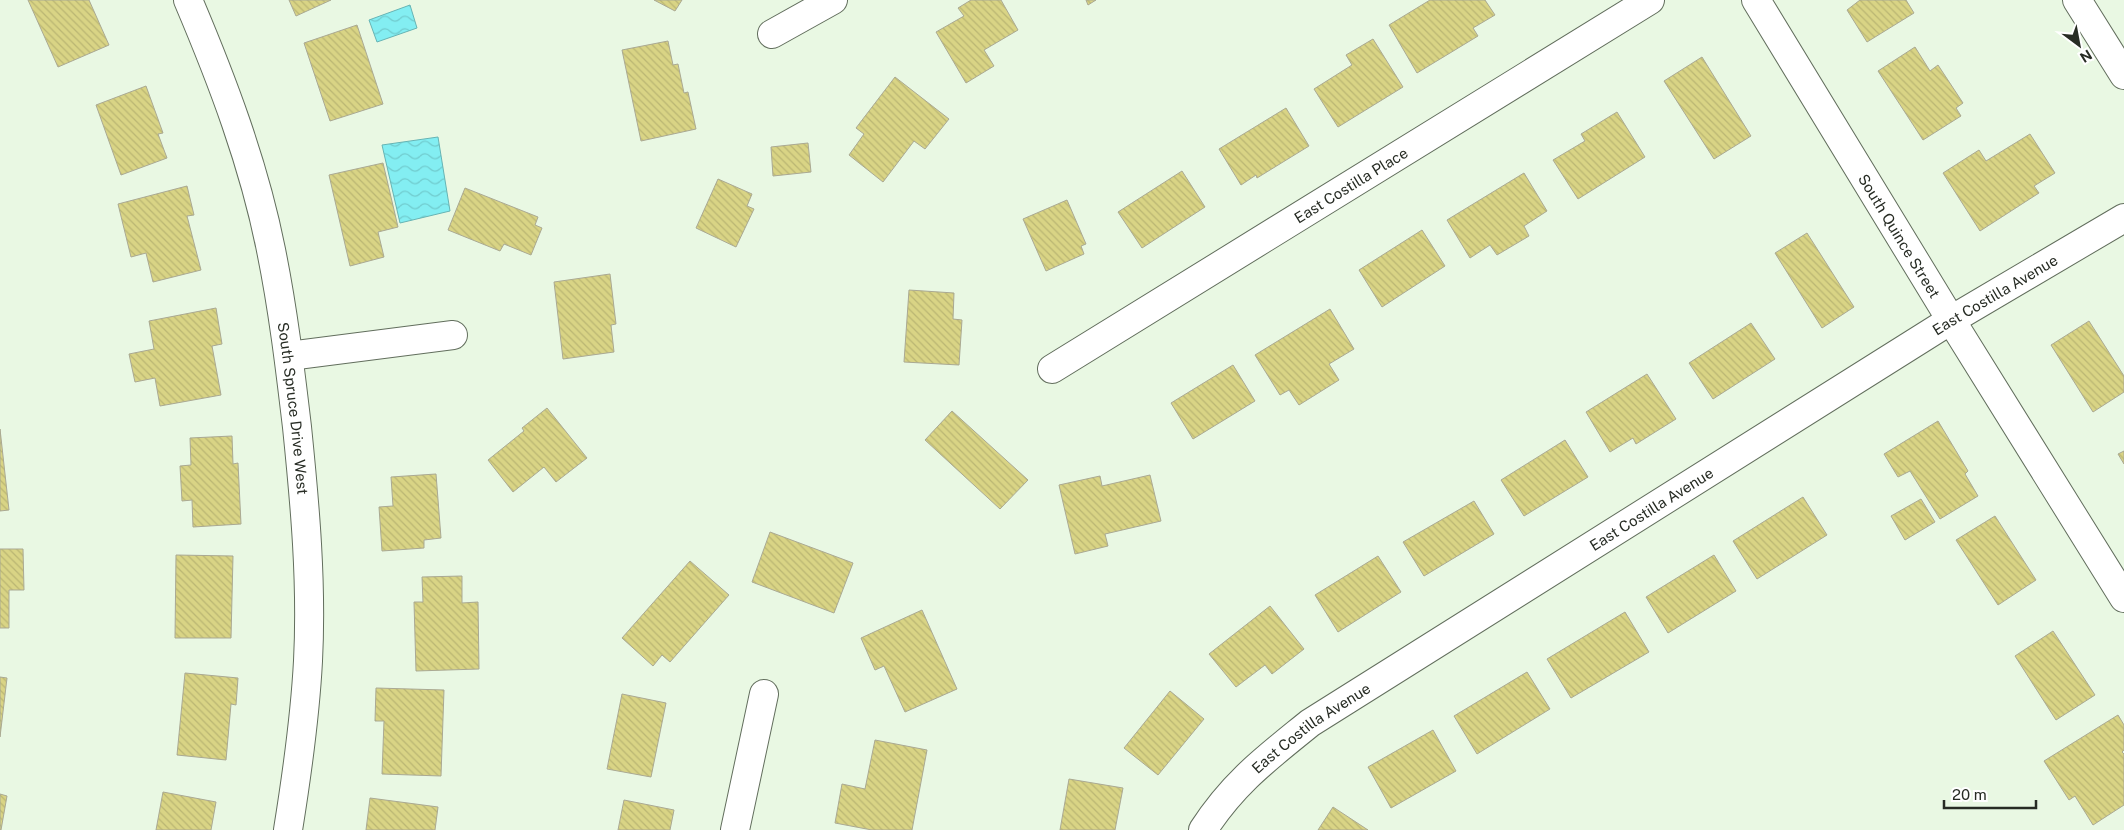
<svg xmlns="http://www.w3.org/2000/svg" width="2124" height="830" font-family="'Public Sans',sans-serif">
  <defs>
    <pattern id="water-waves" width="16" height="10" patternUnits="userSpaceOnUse" patternTransform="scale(1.25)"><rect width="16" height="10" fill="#83eef2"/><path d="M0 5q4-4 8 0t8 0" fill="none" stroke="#71cccf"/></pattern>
    <pattern id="building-back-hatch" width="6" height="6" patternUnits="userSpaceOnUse" patternTransform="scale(1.25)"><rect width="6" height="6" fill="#d9d485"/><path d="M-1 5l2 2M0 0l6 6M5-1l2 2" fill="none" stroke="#bab673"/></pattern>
  </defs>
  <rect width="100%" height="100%" fill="#e9f8e3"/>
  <path fill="url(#water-waves)" stroke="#67b4b4" d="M410,5L417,28L377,42L369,20Z
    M438,137L450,211L400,223L382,145Z"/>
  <path fill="url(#building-back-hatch)" stroke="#aaa993" d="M28,0H89L109,45L58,67Z
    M289,0H331L296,16Z
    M654,0H682L675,11Z
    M971,0H1001L1018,30L984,50L994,66L966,83L936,32L964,16L958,8Z
    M1086,0H1096L1088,5Z
    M1430,0H1485L1495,15L1473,28L1478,36L1417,73L1389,25Z
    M1860,0H1906L1914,13L1867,42L1847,10Z
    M357,25L383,104L330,121L304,43Z
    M1373,39L1403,87L1338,127L1314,89L1352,65L1346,55Z
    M668,41L673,65L678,64L684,93L688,92L696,129L641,141L622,50Z
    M1915,47L1930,71L1938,65L1963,103L1956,108L1961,116L1923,140L1878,71Z
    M1702,57L1751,136L1714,159L1664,81Z
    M895,77L949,119L925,149L914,141L883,182L849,155L864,134L856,128Z
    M146,86L163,133L158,134L167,158L121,175L96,105Z
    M1286,108L1309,146L1257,178L1256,175L1241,185L1219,149Z
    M1617,112L1645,157L1578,199L1553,160L1585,141L1581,134Z
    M2030,134L2055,173L2034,186L2039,193L1980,231L1943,173L1979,150L1986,161Z
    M808,143L811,172L773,176L771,147Z
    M383,163L398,227L378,232L384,257L350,266L329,175Z
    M1182,171L1205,207L1142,248L1118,212Z
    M1524,173L1547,211L1524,226L1529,236L1497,255L1490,245L1470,258L1447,220Z
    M718,179L752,194L747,206L754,209L736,247L696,228Z
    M187,186L194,215L187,216L201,270L153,282L146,253L131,257L118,204Z
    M465,188L538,217L535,225L542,228L531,255L504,244L500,251L448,230Z
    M1067,200L1086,244L1081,246L1084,254L1046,271L1023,219Z
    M1422,230L1445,266L1382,307L1359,270Z
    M1807,233L1854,307L1822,328L1775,253Z
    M610,274L616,324L611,325L614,352L563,359L554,282Z
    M909,290L954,293L953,319L962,320L959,365L904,362Z
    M216,308L222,344L212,346L221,395L160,406L155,378L135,382L129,354L154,349L149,321Z
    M1330,309L1354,349L1329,364L1339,380L1299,405L1289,390L1280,395L1255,355Z
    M2089,321L2124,376V392L2093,412L2051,345Z
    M1751,323L1775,359L1713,399L1689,363Z
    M1233,365L1255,401L1193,439L1171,403Z
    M1647,374L1676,419L1636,444L1633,438L1610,452L1586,412Z
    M547,408L587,458L556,482L544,467L513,492L488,460L524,431L522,428Z
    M952,411L1028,480L1000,509L925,440Z
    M1938,421L1968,471L1965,474L1978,496L1940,519L1910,471L1898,477L1884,454Z
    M0,429L9,510L0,511Z
    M232,436L233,464L238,463L241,524L193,527L192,500L182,501L180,466L191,465L190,438Z
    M1565,440L1588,477L1524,516L1501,480Z
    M2124,451V464L2118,454Z
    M436,474L441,538L424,540V548L382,551L379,507L393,506L391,477Z
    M1150,475L1161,521L1105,534L1108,546L1075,554L1059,485L1100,476L1102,486Z
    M1803,497L1827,535L1757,579L1733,541Z
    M1921,499L1935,522L1905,540L1891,516Z
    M1474,501L1494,534L1424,576L1403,542Z
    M1995,516L2036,580L1998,605L1956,540Z
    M770,532L853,563L834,613L752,582Z
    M0,549H23L24,590H9V628H0Z
    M176,555L233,556L231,638H175Z
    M1714,555L1736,591L1668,633L1646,597Z
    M1378,556L1401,592L1338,632L1315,595Z
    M690,561L729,595L670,662L662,655L653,666L622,638Z
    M462,576V603L478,602L479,669L416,671L414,602H423L422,577Z
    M1270,606L1304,649L1272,674L1265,665L1236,687L1209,654Z
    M922,610L957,689L905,712L884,666L875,670L861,638Z
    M1625,612L1649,652L1571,698L1547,659Z
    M2053,631L2095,695L2056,720L2015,656Z
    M1527,672L1550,709L1477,754L1454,716Z
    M185,673L238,678L236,705L231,704L226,760L177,755Z
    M0,677L7,678L0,737Z
    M376,688L444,690L441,776L382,774L384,721H375Z
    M1170,691L1204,719L1158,775L1124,748Z
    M622,694L666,703L651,777L607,769Z
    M2118,715L2124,725V750L2122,752L2124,754V805L2093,825L2075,796L2069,800L2044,761Z
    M1433,730L1456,771L1391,808L1368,767Z
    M875,740L927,750L912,830H872L835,823L842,784L865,789Z
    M1069,779L1123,788L1115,830H1060Z
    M163,792L216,802L211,830H156Z
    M0,794L7,796L1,830H0Z
    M370,798L438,807L435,830H366Z
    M624,800L674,810L670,830H618Z
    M1333,807L1368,830H1318Z"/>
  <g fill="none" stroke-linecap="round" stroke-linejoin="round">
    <defs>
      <g id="street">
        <path id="s1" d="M188,0C222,80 254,164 271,250C283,309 290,368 297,427C305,505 312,583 308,661C305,718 297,774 288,830"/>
        <path id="s2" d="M1756,0L1951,320L2124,598"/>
        <path d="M772,34L833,0"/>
        <path d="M289,356L453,335"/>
        <path id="s3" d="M1052,369L1650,0"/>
        <path d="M735,830L764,694"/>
        <path id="s4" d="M1203,830C1234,782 1267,758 1310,723L1951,320L2124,218"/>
      </g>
      <path id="secondary" d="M2077,0L2124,75"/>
    </defs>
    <use href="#street" stroke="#626e5d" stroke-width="30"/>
    <use href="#secondary" stroke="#626e5d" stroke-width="30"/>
    <use href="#street" stroke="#fff" stroke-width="28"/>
    <use href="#secondary" stroke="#fff" stroke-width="28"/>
  </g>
  <g text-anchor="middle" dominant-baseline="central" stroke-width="4" stroke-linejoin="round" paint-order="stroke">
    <g font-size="15" fill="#272c24" stroke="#fff">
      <text stroke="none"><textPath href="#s3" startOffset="351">East Costilla Place</textPath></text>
      <text stroke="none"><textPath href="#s2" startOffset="276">South Quince Street</textPath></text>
      <text stroke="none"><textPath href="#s4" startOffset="960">East Costilla Avenue</textPath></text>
      <text stroke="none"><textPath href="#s1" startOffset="424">South Spruce Drive West</textPath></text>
      <text stroke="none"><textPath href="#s4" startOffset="555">East Costilla Avenue</textPath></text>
      <text stroke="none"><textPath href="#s4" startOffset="150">East Costilla Avenue</textPath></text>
    </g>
  </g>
  <g transform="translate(2079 45) rotate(148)" stroke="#ffffff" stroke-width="4" paint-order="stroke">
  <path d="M0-4L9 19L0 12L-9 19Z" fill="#272c24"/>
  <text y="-8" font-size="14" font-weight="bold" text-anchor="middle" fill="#272c24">N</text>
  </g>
  <path d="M1944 800v8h92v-8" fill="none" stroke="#272c24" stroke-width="2.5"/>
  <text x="1952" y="800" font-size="15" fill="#272c24" stroke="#ffffff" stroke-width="4" paint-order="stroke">20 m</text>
</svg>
